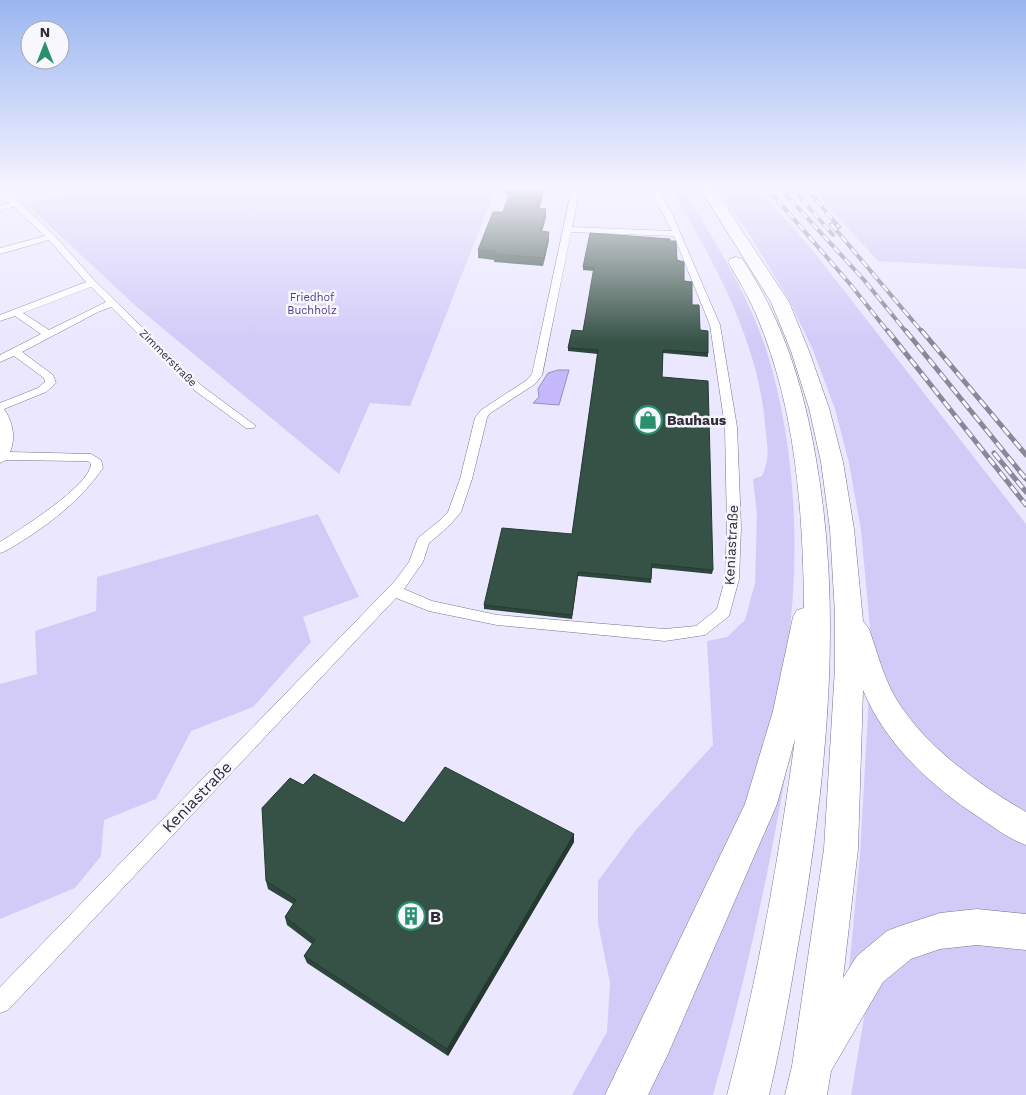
<svg xmlns="http://www.w3.org/2000/svg" width="1026" height="1095" font-family="'Work Sans',sans-serif">
  <rect width="100%" height="100%" fill="#ebe7ff"/>
  <path fill="#d2cbf8" d="M88,188H496L410,406L370,403L339,474L137,307L26,204Z
    M671,188H682C714,240 748,293 767,352C805,477 802,620 768,746C763,764 760,785 752,802C739,835 721,867 705,898C673,964 641,1029 609,1095H572L607,1032L610,983L598,923V881L635,831L713,745L707,641L727,637L745,620L755,583L757,515L753,479L762,476C771,456 767,446 765,424C758,339 713,261 671,188Z
    M717,188H757L810,247L1026,524V819L953,772L892,701L871,639L861,530L849,463L835,409L813,350L790,302L751,237Z
    M812,188H961L1026,191V269L878,261Z
    M318,514L359,597L303,617L311,642L253,707L191,731L156,799L104,820L101,856L75,888L0,919V684L37,674L35,631L96,611L97,577Z
    M869,694L1026,840V921L849,969L860,856Z
    M789,754C770,869 745,983 713,1095H648L669,1052Z
    M944,940L1026,942V1095H851L866,1006L877,979Z"/>
  <path fill="#c5b9fb" stroke="#988fc0" d="M558,370H569L559,405L533,403L539,397L538,389L548,373Z"/>
  <g fill="none" stroke-linecap="round" stroke-linejoin="round">
    <defs>
      <path id="minor" d="M0,188H4L54,235L95,281L202,386L256,426L254,428H246L194,390L111,307L98,312L22,352L53,375L56,383L46,392L4,409C13,422 16,438 10,452L91,454L101,460L103,468C83,497 56,519 27,538C18,543 10,550 0,553V542C19,530 90,486 91,464L88,461H79L6,460L0,463V403L38,388L45,382L44,378L14,356L0,362V355L41,334L15,316L0,321V315L86,282L49,240L0,254V248L45,236L14,207L0,210V206L10,203L0,193ZM91,287L106,302L49,330L23,313Z
        M572,188H580L572,227L672,231L649,188H657L672,214L720,325L737,427L741,527L739,579L729,616L705,635L665,641L497,625L429,611L396,598L8,1010L0,1013V987L394,582L409,562L418,538L439,521L448,512L460,479L475,418L481,410L527,380L532,374ZM571,232L674,236L710,325L725,427L727,527L725,579L717,609L696,626L665,629L497,615L432,601L404,589L423,562L429,543L448,527L461,512L472,479L487,418L489,414L535,384L542,375Z"/>
      <path id="motorway" d="M700,188H714L789,302L809,351L829,408L843,462L854,529L863,621L869,629C877,651 883,676 895,697C925,747 977,783 1026,812V845C1009,839 995,828 980,818C931,786 886,745 863,690L858,849L843,978L857,956L887,931L900,926L940,913L977,909L1026,914V950L977,945L940,949L911,959L883,982L831,1071L827,1095H785L792,1066L824,849L835,668V614L830,529L821,462L809,408L791,351L771,302Z
        M736,257L742,259C783,319 804,388 816,459C842,607 828,756 805,904C794,968 784,1032 769,1095H727C758,978 779,858 795,739L777,804L668,1054L648,1095H605L745,804L773,711L793,617L797,610L804,608C803,511 796,410 758,319C750,299 739,281 728,262L730,259Z"/>
    </defs>
    <use href="#minor" stroke="#79748f" stroke-width="1"/>
    <use href="#motorway" stroke="#79748f" stroke-width="1"/>
    <use href="#minor" fill="#fff" fill-rule="evenodd"/>
    <use href="#motorway" fill="#fff" fill-rule="evenodd"/>
    <defs>
      <path id="rail-far1" d="M767,188L850,284L889,333
        M780,188L864,280L907,333
        M792,188L833,235
        M806,188L839,227
        M831,224L923,333"/>
      <path id="rail" d="M888,331L1026,505
        M906,331L1026,479
        M922,331L1026,455
        M994,453L1026,492"/>
    </defs>
    <use href="#rail-far1" stroke="#8a8799" stroke-width="4"/>
    <use href="#rail" stroke="#8a8799" stroke-width="5"/>
    <use href="#rail-far1" stroke="#f8f7fd" stroke-width="2.5" stroke-dasharray="8" stroke-linecap="butt"/>
    <use href="#rail" stroke="#f8f7fd" stroke-width="3" stroke-dasharray="9" stroke-linecap="butt"/>
  </g>
  <path fill="#2e473c" d="M505,188H545L539,208L546,217L542,231L549,240L543,266L494,262V260L478,258V250L503,212L509,195L505,194Z
    M670,241L677,260L708,353V357L663,353L662,377L713,570L712,574L652,568L651,583L578,576L572,619L484,609V605L572,534L598,354L568,351V348L583,331L594,271L583,270V267Z
    M303,785L404,823L574,834V842L448,1056L307,963L304,956L312,944L287,925L285,917L293,904L268,889L266,881Z"/>
  <path fill="#263931" d="M543,188H545L537,216V208Z
    M546,209V217L540,239V231Z
    M549,232V240L543,266L544,258Z
    M574,834V842L448,1056L447,1049Z"/>
  <path fill="#365246" stroke="#263931" d="M511,188H543L537,208L546,209L540,231L549,232L544,258L494,254L495,251L478,250L493,212H503Z
    M590,233L670,239V241H676L677,260L684,262V281L692,282V305H699L700,330L708,331V353L663,350L662,377L708,381L713,570L652,564L651,579L578,572L572,615L484,605L502,528L572,534L598,350L568,348L572,330L583,331L594,267H583Z
    M445,767L574,834L447,1049L304,956L315,940L285,917L296,900L266,881L262,808L290,778L303,785L314,774L404,823Z"/>
  <linearGradient id="sky" x2="0" y2="1"><stop stop-color="#9ab6f0"/><stop offset="0.55" stop-color="#f6f4ff"/><stop offset="1" stop-color="#f6f4ff" stop-opacity="0"/></linearGradient>
  <rect width="1026" height="342" fill="url(#sky)"/>
  <defs>
    <symbol id="shop-ring" viewBox="-11 -11 22 22"><circle r="9.5" fill="#f8f7fd" stroke="#29916e" stroke-width="1.5"/><path d="M-5-2.5h2.3a2.7 3.5 0 0 1 5.4 0H5L5.5 6h-11ZM-1.5-2.5h3a1.5 2.3 0 0 0-3 0Z" fill="#29916e"/></symbol>
    <symbol id="building-ring" viewBox="-11 -11 22 22"><circle r="9.5" fill="#f8f7fd" stroke="#29916e" stroke-width="1.5"/><path d="M-4-6H4V6H1V3H-1V6H-4ZM-2.5-4.3h1.7v1.8h-1.7ZM.8-4.3h1.7v1.8H.8ZM-2.5-1h1.7V.8h-1.7ZM.8-1h1.7V.8H.8Z" fill="#29916e"/></symbol>
  </defs>
  <g fill-rule="evenodd">
    <use href="#shop-ring" x="632" y="404" width="32" height="32"/>
    <use href="#building-ring" x="395" y="900" width="32" height="32"/>
  </g>
  <g text-anchor="middle" dominant-baseline="central" stroke-width="5" stroke-linejoin="round" paint-order="stroke">
    <g font-size="11" fill="#4f3a86" stroke="#f8f7fd">
      <text x="312" y="297">Friedhof<tspan x="312" dy="13">Buchholz</tspan></text>
    </g>
    <g font-size="11" fill="#2f2d38" stroke="#f8f7fd">
      <text transform="translate(168 358) rotate(45)">Zimmerstraße</text>
    </g>
    <g font-size="14" font-weight="bold" fill="#2f2d38" stroke="#f8f7fd" text-anchor="start">
      <text x="667" y="420">Bauhaus</text>
    </g>
    <g font-size="14" fill="#2f2d38" stroke="#f8f7fd">
      <text transform="translate(731 545) rotate(-87)">Keniastraße</text>
    </g>
    <g font-size="16" fill="#2f2d38" stroke="#f8f7fd">
      <text transform="translate(197 797) rotate(-46)">Keniastraße</text>
    </g>
    <g font-size="16" font-weight="bold" fill="#2f2d38" stroke="#f8f7fd" text-anchor="start">
      <text x="430" y="916">B</text>
    </g>
  </g>
  <g transform="translate(45 45)"><circle r="24" fill="#f8f7fd" stroke="#a8a6ae"/>
  <path d="M0-4L9 19L0 12L-9 19Z" fill="#29916e"/>
  <text y="-8" font-size="14" font-weight="bold" text-anchor="middle" fill="#2f2d38">N</text>
  </g>
</svg>
